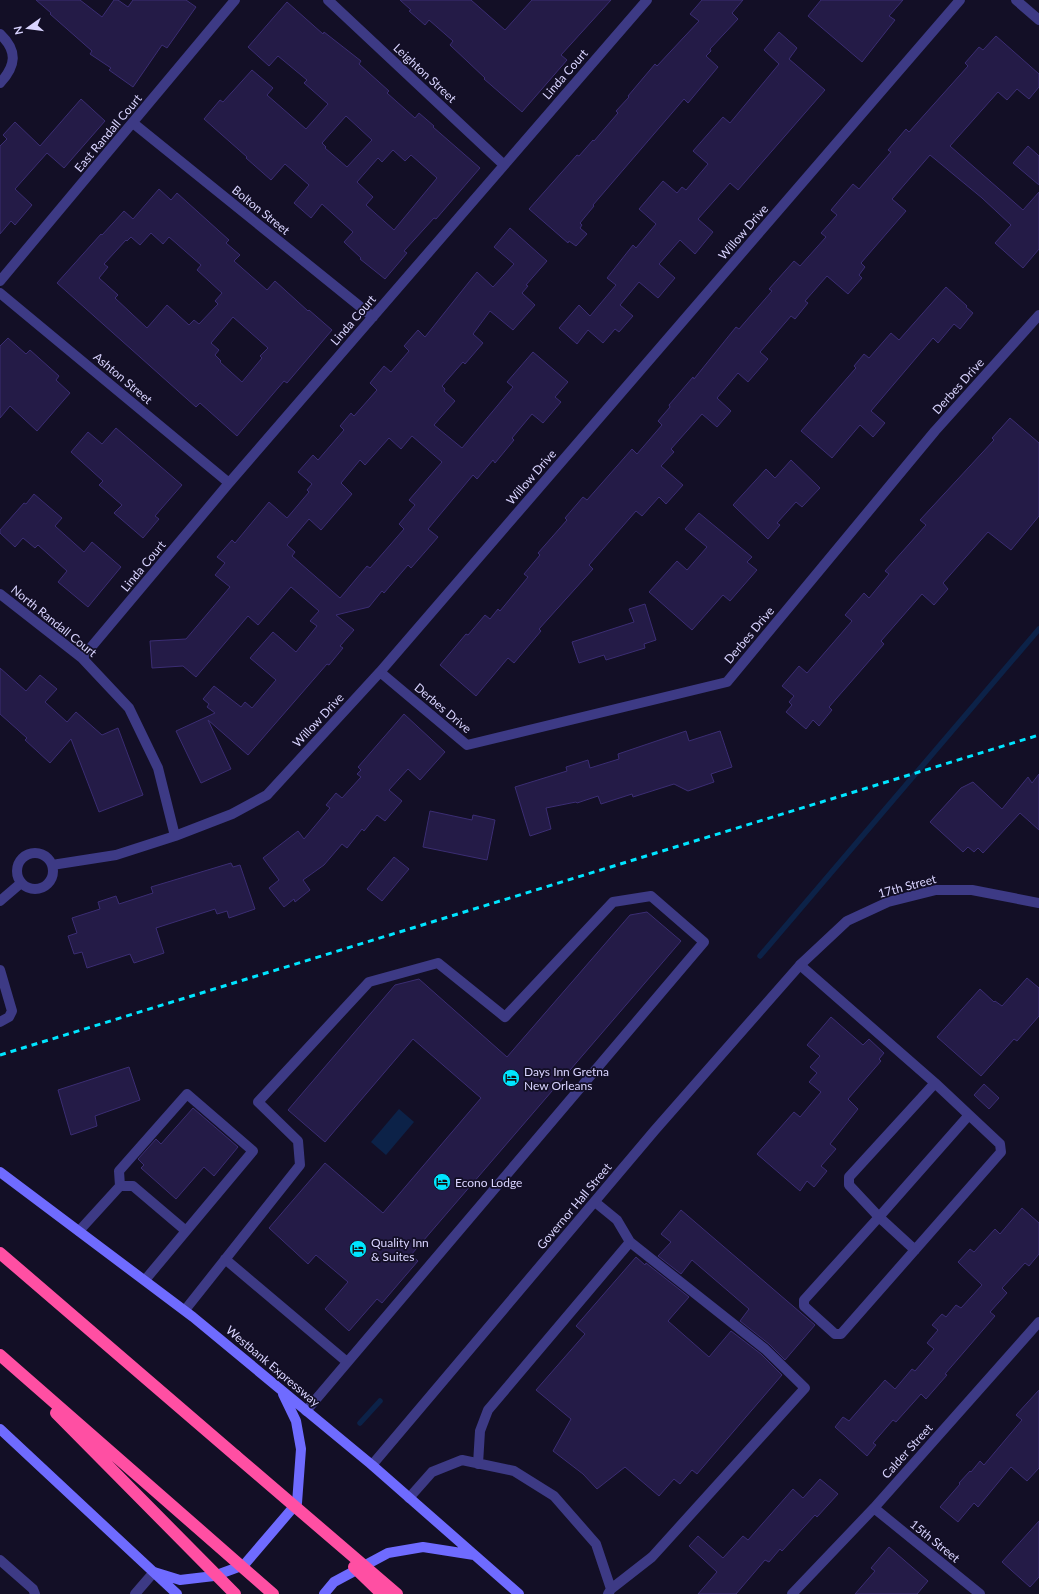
<svg xmlns="http://www.w3.org/2000/svg" width="1039" height="1594" font-family="Lato,sans-serif">
  <rect width="100%" height="100%" fill="#130f26"/>
  <path fill="#0c2248" d="M399,1109L414,1122L386,1155L371,1142Z"/>
  <g fill="none" stroke-linecap="round" stroke-linejoin="round">
    <path stroke="#0c2248" stroke-width="5.5" d="M760,956L1039,629
      M360,1423L380,1401"/>
  </g>
  <path fill="#241b47" stroke="#3b2d73" fill-rule="evenodd" d="M36,0H80L102,17L114,0H118L128,7L133,0H186L196,7L167,48L162,45L133,87L109,70L111,68L90,54L92,51L50,14L51,13Z
    M400,0H471L505,30L532,0H611L561,55L567,60L522,112L484,79L485,78L450,45L453,41L429,20L425,25L409,11L411,10Z
    M702,0H743L732,13L738,19L710,49L711,51L706,56L718,67L688,103L684,99L593,205L594,206L580,223L582,225L580,228L587,234L576,246L569,241L568,243L529,209L577,155L579,156L593,140L594,141L618,113L616,111L629,97L628,96L655,64L657,66L699,21L690,14Z
    M821,0H903L889,16L895,20L862,62L808,16Z
    M287,2L323,34L324,32L361,61L359,64L389,91L387,93L415,118L419,113L434,126L433,127L480,168L436,219L434,218L404,251L407,253L385,279L360,259L361,258L344,242L353,232L322,204L311,218L294,203L309,185L285,164L271,180L246,158L247,157L204,119L220,100L223,102L252,70L273,88L267,95L306,129L328,104L304,83L307,80L278,56L269,66L248,47ZM346,116L372,140L347,167L325,148L326,147L322,143ZM393,150L405,161L411,155L437,178L394,230L366,205L373,197L357,182L378,158L382,162Z
    M779,32L797,48L789,59L825,90L738,190L730,183L698,219L713,232L695,254L680,240L659,264L675,278L658,298L639,282L620,305L633,316L619,332L615,329L603,343L588,330L577,344L559,328L579,305L590,316L616,285L607,278L633,245L636,248L656,224L639,209L663,181L677,193L682,187L686,190L708,164L693,151L723,117L730,123L779,64L764,50Z
    M996,36L1039,74V87L1029,99L1017,89L1007,100L998,92L950,146L1023,210L1039,192V249L1023,268L995,243L1011,225L982,198L930,155L892,199L906,211L861,263L865,267L859,275L862,278L848,294L827,276L805,301L808,303L795,319L791,316L760,352L768,359L748,382L738,373L717,398L731,411L717,427L702,414L671,449L674,452L661,466L683,485L666,504L659,497L642,516L636,511L589,565L593,569L539,629L541,631L514,663L508,658L476,696L440,665L466,634L468,635L485,615L490,619L498,609L500,611L528,577L524,574L540,555L538,553L567,520L565,518L583,497L587,500L632,449L637,454L662,425L658,421L670,407L669,405L693,377L694,379L736,327L739,329L772,291L769,289L794,261L800,266L826,237L821,233L837,215L831,210L853,184L859,189L891,152L888,150L906,129L909,132L968,66L965,63L979,47L983,50Z
    M81,99L105,121L64,168L47,153L15,189L32,205L15,225L11,221L0,234V146L7,139L3,135L15,122L40,146Z
    M1028,146L1039,156V185L1013,163Z
    M159,189L171,200L177,193L229,240L226,243L240,255L234,261L267,290L275,281L308,311L309,310L332,330L287,383L284,381L237,436L200,403L196,407L57,283L101,234L102,235L124,211L133,219ZM151,233L163,244L169,237L201,265L197,270L222,293L215,301L218,304L199,324L194,320L189,325L167,305L147,328L115,298L118,295L99,278L108,267L104,264L126,240L127,241L131,237L140,245ZM233,317L268,348L260,356L262,358L242,382L220,362L221,361L215,355L219,350L211,343Z
    M510,228L547,261L526,285L528,286L522,293L535,305L513,330L490,311L473,334L483,343L465,364L463,362L442,386L445,389L444,391L455,401L434,425L462,448L513,387L507,382L533,352L568,382L555,397L561,402L543,423L532,414L512,438L514,440L495,463L493,460L477,479L473,475L428,529L438,537L411,568L408,565L384,593L382,591L369,607L336,615L354,630L340,646L343,648L329,665L327,664L248,755L208,720L231,769L201,783L176,731L215,713L207,707L209,704L203,699L214,686L241,707L245,702L252,708L276,680L250,658L273,632L296,652L317,626L310,621L319,611L291,587L258,625L248,616L196,677L183,666L152,668L150,641L186,639L230,587L215,575L225,563L217,557L232,540L235,543L269,502L287,518L309,492L307,490L312,484L298,472L313,455L318,460L344,430L340,426L351,413L354,416L377,390L370,383L384,366L391,372L409,351L404,346L418,330L425,337L477,272L493,287L514,264L494,247ZM412,436L442,462L409,500L415,505L399,524L404,529L370,568L367,566L340,598L292,556L295,552L287,545L309,519L321,530L352,494L341,483L360,460L365,465L389,438L401,449Z
    M946,287L967,306L966,307L973,313L960,329L954,324L938,343L933,338L871,411L885,423L873,437L860,425L832,458L801,431L855,369L856,368L854,366L864,354L869,358L891,333L899,340Z
    M8,338L26,354L30,350L59,376L56,380L70,393L37,431L10,406L0,418V346Z
    M1010,418L1039,443V516L1011,550L988,532L943,583L948,589L934,605L922,594L881,641L884,644L829,707L832,710L819,726L813,720L806,729L786,712L792,705L789,702L794,696L782,686L799,666L807,673L852,621L845,615L864,593L869,598L889,574L885,571L926,525L920,520L994,440L992,438Z
    M116,428L182,485L155,516L159,519L143,538L114,513L122,505L99,485L103,481L71,452L88,432L102,444Z
    M791,460L820,488L802,507L796,502L777,523L780,525L768,539L733,505L766,469L775,478Z
    M34,494L62,518L55,526L84,552L92,542L121,567L88,607L58,582L67,571L38,545L35,548L23,538L15,547L0,533V530L24,503L26,504Z
    M699,513L752,557L747,562L757,570L730,601L723,595L692,630L649,592L677,561L687,570L707,547L685,529Z
    M645,604L656,640L644,644L645,648L606,660L604,655L579,663L572,642L634,622L629,609Z
    M0,668L26,691L40,675L57,689L45,702L67,722L76,712L102,735L118,728L143,795L99,812L71,739L50,763L25,740L27,738L0,714Z
    M404,714L445,752L420,780L408,769L389,790L402,801L385,821L377,815L364,831L362,829L347,848L342,844L324,865L303,880L310,890L295,902L294,899L284,907L269,888L279,880L263,858L298,831L304,839L330,808L326,805L336,793L342,798L361,777L357,774L361,770L358,767Z
    M686,731L689,741L720,731L732,767L711,774L714,782L688,791L674,784L633,797L632,794L601,804L598,796L577,803L576,802L546,808L551,829L530,836L515,787L567,771L566,767L588,760L590,768L619,759L618,754Z
    M1039,774V830L1020,813L983,853L978,848L974,852L968,847L963,852L930,822L961,788L973,782L1002,809L1028,777L1032,783Z
    M430,811L472,820L473,815L495,820L487,860L423,847Z
    M394,857L409,869L382,901L367,889Z
    M231,863L233,867L240,865L255,909L229,918L227,911L217,914L215,909L156,928L164,953L134,963L130,954L87,968L82,952L74,954L68,936L77,933L72,918L100,909L98,902L116,896L119,904L153,893L151,887Z
    M647,912L681,941L411,1255L418,1261L382,1303L377,1299L349,1331L325,1309L348,1282L316,1255L308,1264L269,1228L325,1163L383,1213L481,1098L413,1039L325,1142L288,1110L395,985L419,979L507,1057L630,915Z
    M1027,978L1039,988V1016L1017,1041L1014,1039L981,1076L937,1037L980,989L994,1002L995,1001L1002,1006Z
    M831,1017L863,1045L869,1039L884,1053L879,1059L881,1061L848,1099L858,1109L830,1144L836,1149L821,1166L827,1171L814,1187L807,1181L800,1191L757,1154L794,1112L800,1117L821,1092L809,1082L817,1073L810,1067L820,1056L807,1045Z
    M129,1067L140,1100L95,1116L97,1126L71,1135L58,1090Z
    M984,1084L999,1098L989,1109L974,1095Z
    M193,1108L238,1147L214,1176L204,1167L176,1199L141,1168L144,1165L138,1159L156,1139L161,1144Z
    M1022,1208L1039,1223V1254L1029,1266L1025,1263L1002,1288L1007,1293L990,1312L995,1316L945,1374L947,1375L926,1399L921,1394L896,1422L893,1420L873,1443L876,1445L867,1456L835,1427L843,1417L849,1421L885,1380L895,1389L912,1369L915,1371L934,1349L927,1343L938,1330L932,1325L942,1314L946,1317L956,1305L961,1308L982,1285L958,1262L970,1249L974,1252L995,1229L1000,1234Z
    M681,1210L815,1325L785,1360L769,1344L740,1321L749,1309L692,1260L681,1274L658,1256L671,1242L661,1234Z
    M636,1257L645,1265L646,1263L689,1297L668,1321L709,1357L731,1331L761,1354L782,1375L697,1474L692,1470L680,1484L674,1479L659,1496L625,1467L597,1489L583,1474L553,1451L571,1419L536,1390L585,1334L576,1326Z
    M1039,1390V1468L1027,1481L1011,1467L978,1507L974,1503L958,1522L940,1507L960,1484L959,1483L970,1471L971,1472L980,1461L984,1465L1022,1420L1016,1415Z
    M820,1479L838,1494L817,1517L815,1515L782,1551L780,1549L769,1562L765,1560L736,1594H698L717,1572L689,1546L698,1536L723,1558L743,1536L748,1540L793,1489L803,1498Z
    M1039,1521V1577L1030,1587L1002,1562Z
    M889,1547L928,1581L917,1594H855L875,1571L871,1568Z"/>
  <g fill="none" stroke-linecap="round" stroke-linejoin="round">
    <path stroke="#3d3a85" stroke-width="10" d="M0,34C18,51 16,66 0,83
      M800,965L935,1083L1000,1144L1001,1152L841,1334H835L804,1306V1300L879,1217L915,1250
      M0,970L12,1011L9,1017L0,1022
      M935,1083L849,1177V1185L879,1217L969,1115
      M120,1186H133L186,1231
      M79,1231L120,1186L119,1171L187,1094L253,1151L145,1280
      M225,1259L347,1362
      M185,1310L300,1165L298,1141L258,1102L369,982L438,963L505,1017L613,902L651,896L704,942L306,1411
      M478,1464L480,1431L488,1410L630,1242L617,1220L595,1202
      M409,1498L432,1472L462,1460L514,1471L554,1496L596,1544L611,1589L608,1594
      M0,1560L33,1589L35,1594
      M611,1589L652,1557L805,1388L765,1349L630,1242
      M135,1594L154,1572"/>
    <path stroke="#3d3a85" stroke-width="10" d="M328,0L504,165
      M1016,0L1039,20
      M133,123L373,317
      M0,281L235,0
      M0,293L229,483
      M0,594L82,658L129,708L158,768L175,836
      M82,658L229,483L647,0
      M380,672L467,745L727,682L935,431L1039,315
      M17 871a18 18 0 1 1 36 0a18 18 0 1 1-36 0Z
      M52,865L116,855L175,836L232,814L267,795L380,672L960,0
      M0,901L21,883
      M372,1465L655,1130L800,965L847,921L888,902L936,890H972L1039,903
      M874,1508L980,1594
      M792,1594L874,1508L1039,1322"/>
    <path stroke="#6f6bff" stroke-width="10" d="M0,1172L193,1317L372,1465L519,1594
      M0,1429L177,1594
      M154,1572L180,1580L214,1576L244,1565L297,1503L301,1449L296,1421L283,1394
      M324,1594L334,1582L388,1553L423,1547L474,1555"/>
    <path stroke="#ff4fa3" stroke-width="12" d="M0,1253L236,1456"/>
    <path stroke="#00e5ff" stroke-width="3" stroke-dasharray="6 5" stroke-linecap="butt" d="M0,1055L1039,735"/>
    <path stroke="#ff4fa3" stroke-width="12" d="M0,1355L273,1594
      M56,1413L235,1594
      M236,1456L397,1594
      M354,1567L382,1594"/>
  </g>
  <defs>
    <symbol id="hotel-disc" viewBox="-11 -11 22 22"><circle r="9.5" fill="#00e5ff" stroke="#130f26"/><path d="M-6-4.5h1.5V1H6V5H4.5V3h-9V5H-6ZM-4 0a1.8 1.8 0 1 1 3.6 0ZM.5 0V-2.5h3Q6-2.5 6 0Z" fill="#111"/></symbol>
  </defs>
  <g fill-rule="evenodd">
    <use href="#hotel-disc" x="501" y="1068" width="20" height="20"/>
    <use href="#hotel-disc" x="432" y="1172" width="20" height="20"/>
    <use href="#hotel-disc" x="348" y="1239" width="20" height="20"/>
  </g>
  <g text-anchor="middle" dominant-baseline="central" stroke-width="3.5" stroke-linejoin="round" paint-order="stroke">
    <g font-size="12" fill="#d9d4ff" stroke="#130f26">
      <text transform="translate(425 73) rotate(43)">Leighton Street</text>
      <text transform="translate(565 74) rotate(-49)">Linda Court</text>
      <text transform="translate(108 133) rotate(-50)">East Randall Court</text>
      <text transform="translate(261 210) rotate(39)">Bolton Street</text>
      <text transform="translate(743 232) rotate(-49)">Willow Drive</text>
      <text transform="translate(353 320) rotate(-49)">Linda Court</text>
      <text transform="translate(123 378) rotate(40)">Ashton Street</text>
      <text transform="translate(958 386) rotate(-48)">Derbes Drive</text>
      <text transform="translate(531 477) rotate(-49)">Willow Drive</text>
      <text transform="translate(143 566) rotate(-50)">Linda Court</text>
      <text transform="translate(54 621) rotate(39)">North Randall Court</text>
      <text transform="translate(749 635) rotate(-50)">Derbes Drive</text>
      <text transform="translate(443 708) rotate(40)">Derbes Drive</text>
      <text transform="translate(318 720) rotate(-47)">Willow Drive</text>
      <text transform="translate(907 886) rotate(-15)">17th Street</text>
      <text transform="translate(574 1206) rotate(-50)">Governor Hall Street</text>
      <text transform="translate(273 1366) rotate(40)">Westbank Expressway</text>
      <text transform="translate(907 1451) rotate(-48)">Calder Street</text>
      <text transform="translate(935 1541) rotate(39)">15th Street</text>
    </g>
    <g font-size="12" fill="#d9d4ff" stroke="#130f26" text-anchor="start">
      <text x="524" y="1071">Days Inn Gretna<tspan x="524" dy="14">New Orleans</tspan></text>
      <text x="455" y="1182">Econo Lodge</text>
      <text x="371" y="1242">Quality Inn<tspan x="371" dy="14">&amp; Suites</tspan></text>
    </g>
  </g>
  <g transform="translate(28 28) rotate(256)" stroke="#130f26" stroke-width="3" paint-order="stroke">
  <path d="M0-3L7 15L0 10L-7 15Z" fill="#d9d4ff"/>
  <text y="-6" font-size="11" font-weight="bold" text-anchor="middle" fill="#d9d4ff">N</text>
  </g>
</svg>
